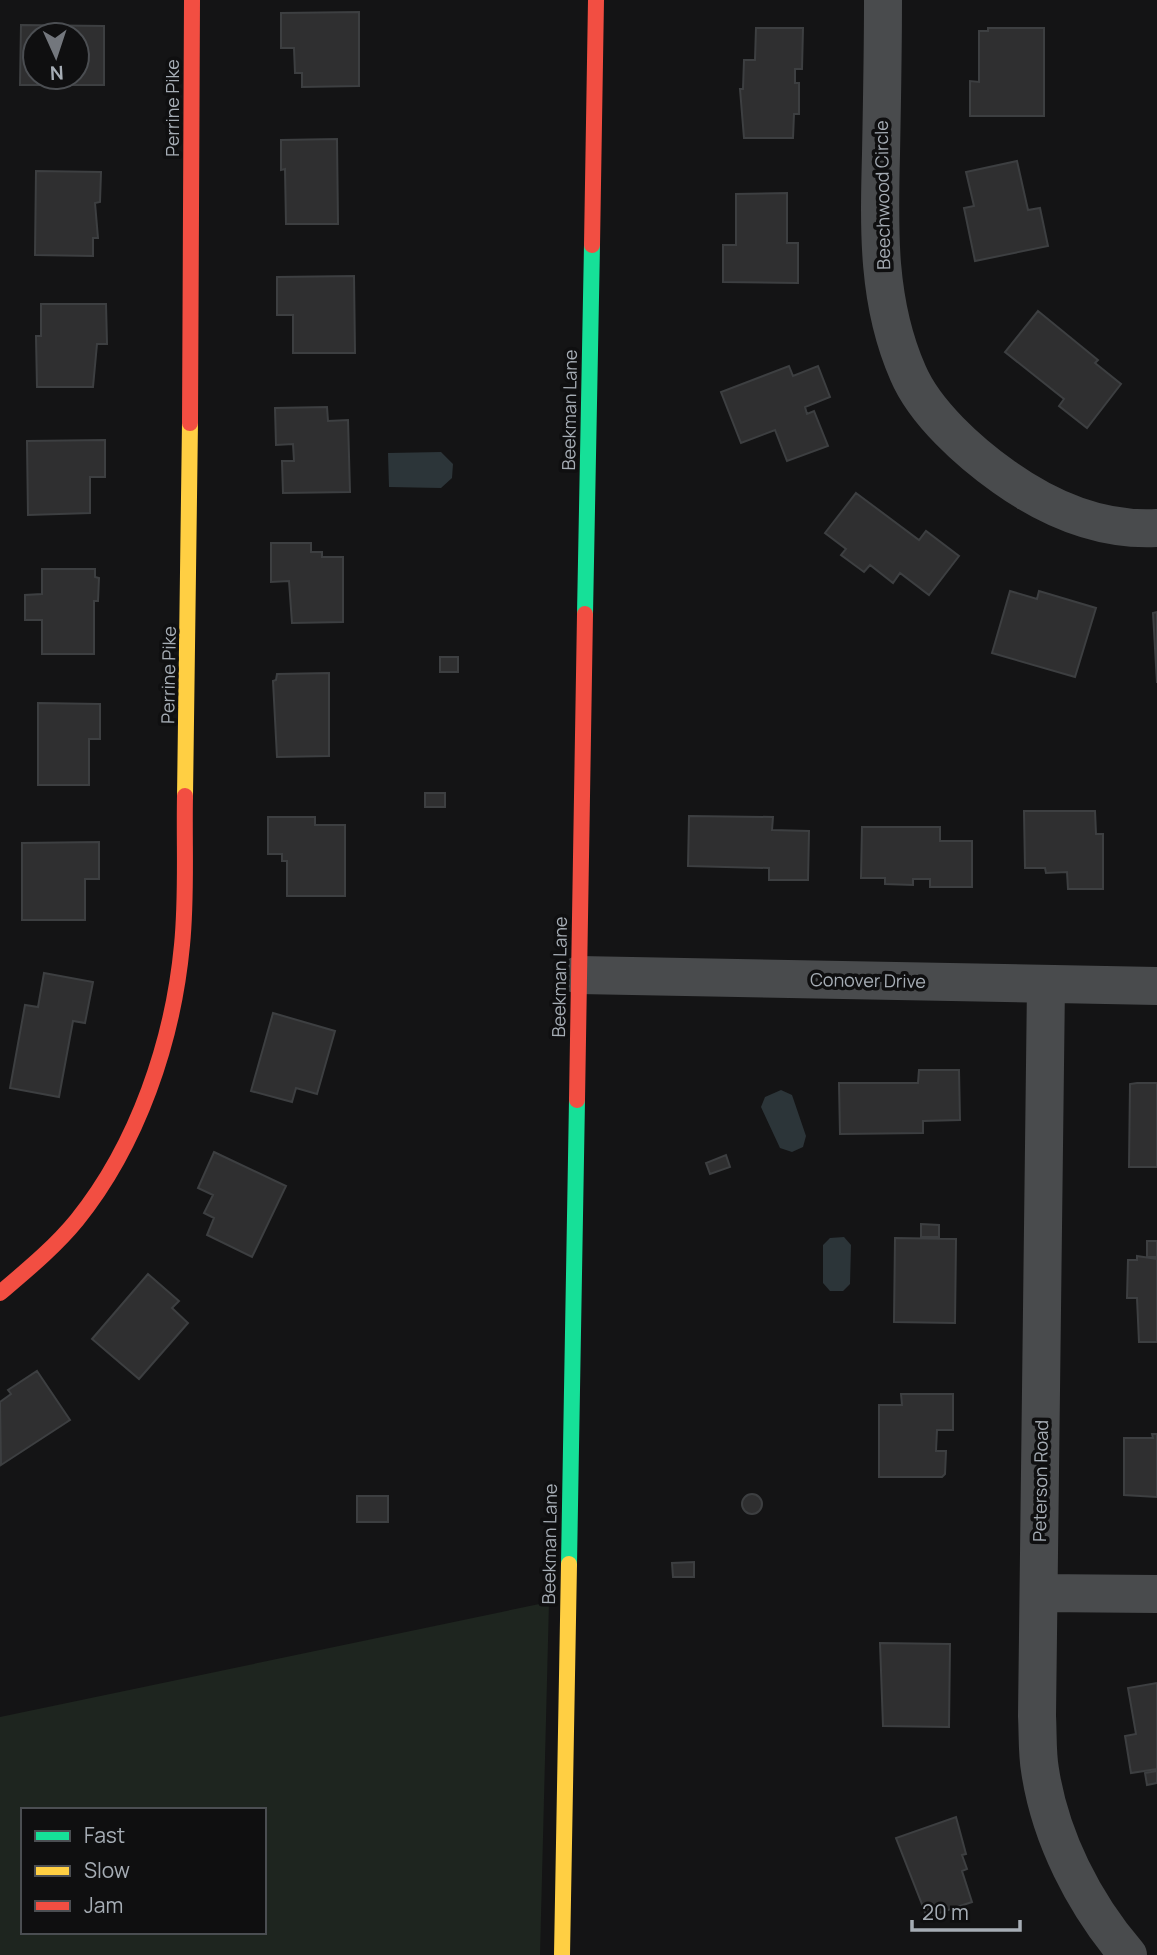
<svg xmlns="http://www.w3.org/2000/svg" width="1157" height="1955" font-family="Manrope,sans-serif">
  <rect width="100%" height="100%" fill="#141415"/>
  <path fill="#1e251f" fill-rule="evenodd" d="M549,1602L540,1955H0V1717ZM23,1810H264V1932H23Z"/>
  <path fill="#2c3539" d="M441,452L453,464L452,478L441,488L389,487L388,453Z
    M781,1090L792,1095L806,1136L803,1147L792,1152L780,1148L761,1107L765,1097Z
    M844,1237L851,1245L850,1284L843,1291H830L823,1283V1245L830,1238Z"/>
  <path fill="#2f2f30" stroke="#3d3f41" stroke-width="2" fill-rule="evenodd" d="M359,12V86L302,87V73H295L294,48H281V13Z
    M21,25L104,26V85H20ZM35,35H77V77H35Z
    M756,28H803L802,69H795V83H799V114H794L793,138H744L740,89H743L744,60H755Z
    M988,28H1044V116H970V81L979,82V31H988Z
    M337,139L338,224H286L285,169L281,170V140Z
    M1017,161L1028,210L1040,208L1048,246L975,261L964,208L974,206L966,172Z
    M36,171L101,172L100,202L95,203L98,238H93V256L35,255Z
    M787,193V243H798V283L723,282V245H736V194Z
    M354,276L355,353H293V315H277V277Z
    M41,304H106L107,344H97L93,387H37L36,336H41Z
    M1038,311L1098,360L1095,363L1121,384L1087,428L1059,406L1064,399L1005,352Z
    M789,366L793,376L818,366L830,397L805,407L807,414L814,411L828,446L787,461L775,430L741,443L721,392Z
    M327,407L328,421L348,420L350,492L283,493L282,461H294L293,444L276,445L275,408Z
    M105,440V477H90V513L28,515L27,441Z
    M856,493L919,540L926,531L959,556L929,595L900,573L893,583L870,565L864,572L841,555L846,549L825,533Z
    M271,543H311V552H322V557H343V622L292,623L289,581L271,582Z
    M42,569H95V577L99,578L98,601H94V654H42V620H25V595L42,594Z
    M1010,591L1037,599L1039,591L1096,608L1075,677L992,653Z
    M1157,612V683L1153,613Z
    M440,657H458V672H440Z
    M329,673V756L277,757L273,681L276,680L277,674Z
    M38,703L100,704V739H89V785H38Z
    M425,793H445V807H425Z
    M1024,811H1095L1096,834H1103V889H1068L1067,872L1046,873L1045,868H1025Z
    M689,816L773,817L772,830L809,831L808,880H769V868L688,866Z
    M268,817H315V825H345V896H287V861H282V854H268Z
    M862,827H940V841H972V887H930V879H913V885L885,884V878H861Z
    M99,842V879H85V920H22V843Z
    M44,973L93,982L85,1023L73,1021L59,1097L10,1088L25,1005L38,1007Z
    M273,1013L335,1031L317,1094L296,1088L292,1102L251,1091Z
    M919,1070H959L960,1120L923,1121V1133L840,1134L839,1083H918Z
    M1137,1083H1157V1167H1129L1130,1084Z
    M214,1152L286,1186L252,1257L207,1235L214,1218L204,1213L213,1195L198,1188Z
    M726,1155L730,1167L710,1174L706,1163Z
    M921,1224L939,1225V1237H921Z
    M895,1238L956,1239L955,1323L894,1322Z
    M1147,1241H1157V1257H1147Z
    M1137,1256L1157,1259V1342H1139L1137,1298H1127L1128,1260H1137Z
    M148,1274L179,1301L172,1308L188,1323L139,1379L92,1339Z
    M37,1371L70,1420L1,1465L0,1402L11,1394L8,1390Z
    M901,1394H953V1430H937L936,1451H946L945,1474L942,1477H879V1405H902Z
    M1152,1434H1157V1497L1124,1495V1438H1153Z
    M742 1504a10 10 0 1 1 20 0a10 10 0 1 1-20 0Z
    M357,1496H388V1522H357Z
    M694,1562V1577H673L672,1563Z
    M880,1643L950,1644L949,1727L883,1726Z
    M1157,1683V1769L1131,1773L1125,1736L1136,1734L1128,1688Z
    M1157,1771V1783L1147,1785L1145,1773Z
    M956,1817L966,1854L962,1855L967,1869L962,1871L972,1902L927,1917L896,1838Z"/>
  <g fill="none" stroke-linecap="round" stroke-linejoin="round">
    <path stroke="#494b4d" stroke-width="38" d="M883,0C883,51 882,103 881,154C879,229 877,303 908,373C925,413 970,453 1004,477C1049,509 1101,531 1157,528
      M579,975L1157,986
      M1046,984L1037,1716C1038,1734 1037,1753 1040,1770C1050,1837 1084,1904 1128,1955
      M1039,1593L1157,1594"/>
    <path stroke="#16e098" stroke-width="16" d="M585,614L592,245
      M569,1564L577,1100"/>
    <path stroke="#ffcf43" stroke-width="16" d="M185,796L190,423
      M562,1955L569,1564"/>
    <path stroke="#f24e42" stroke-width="16" d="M592,245L596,0
      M190,423L192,0
      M577,1100L585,614
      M0,1293C27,1270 55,1247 77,1220C138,1144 173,1041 182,945C187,896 184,846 185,796"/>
  </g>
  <g text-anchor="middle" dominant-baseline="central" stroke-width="7" stroke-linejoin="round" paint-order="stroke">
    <g font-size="18" fill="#a6adb5" stroke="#0f0f10">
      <text transform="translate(172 108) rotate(-90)">Perrine Pike</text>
      <text transform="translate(882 195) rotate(-91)">Beechwood Circle</text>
      <text transform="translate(569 410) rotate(-89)">Beekman Lane</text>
      <text transform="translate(168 675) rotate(-89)">Perrine Pike</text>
      <text transform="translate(559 977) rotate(-89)">Beekman Lane</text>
      <text transform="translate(868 980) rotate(1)">Conover Drive</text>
      <text transform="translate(1040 1481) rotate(-89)">Peterson Road</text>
      <text transform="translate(549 1544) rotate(-89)">Beekman Lane</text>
    </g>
  </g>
  <rect x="21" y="1808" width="245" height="126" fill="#0f0f10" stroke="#4b4e52" stroke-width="2"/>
  <rect x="35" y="1831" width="35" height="10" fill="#16e098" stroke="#4b4e52" stroke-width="2"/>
  <text x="84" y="1843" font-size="21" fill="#a6adb5">Fast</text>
  <rect x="35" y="1866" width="35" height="10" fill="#ffcf43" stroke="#4b4e52" stroke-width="2"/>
  <text x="84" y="1878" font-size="21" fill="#a6adb5">Slow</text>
  <rect x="35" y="1901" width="35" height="10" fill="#f24e42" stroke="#4b4e52" stroke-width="2"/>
  <text x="84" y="1913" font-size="21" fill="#a6adb5">Jam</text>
  <g transform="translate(56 56) rotate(177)"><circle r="33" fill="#0f0f10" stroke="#4b4e52" stroke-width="2"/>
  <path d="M0-5L12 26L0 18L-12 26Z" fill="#73777d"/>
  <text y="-10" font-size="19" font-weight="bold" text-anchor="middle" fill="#a6adb5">N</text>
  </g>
  <path d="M912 1920v10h108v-10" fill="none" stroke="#a6adb5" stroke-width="3.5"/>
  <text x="922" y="1920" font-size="21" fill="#a6adb5" stroke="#0f0f10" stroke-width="5" paint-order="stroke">20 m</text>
</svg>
